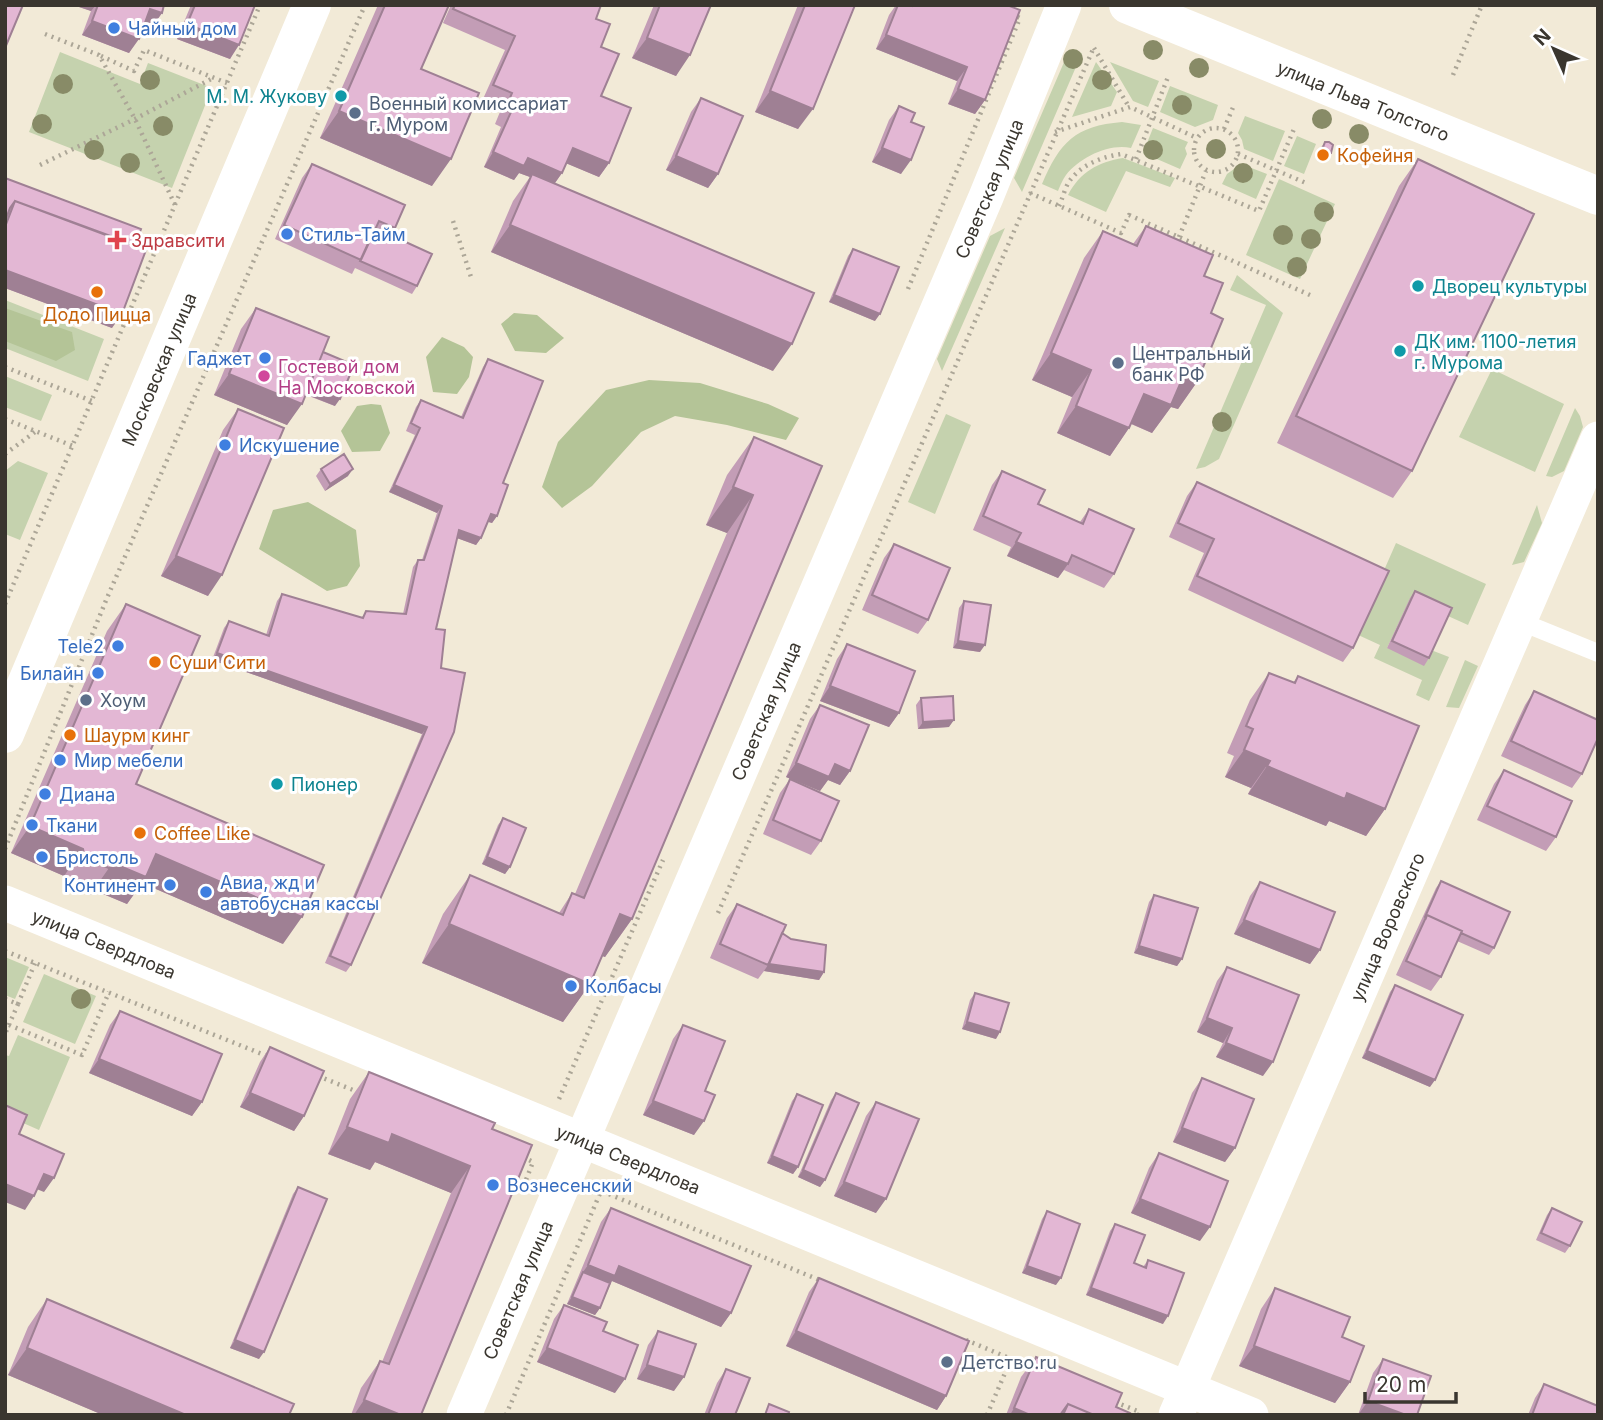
<svg xmlns="http://www.w3.org/2000/svg" width="1603" height="1420" font-family="Inter,sans-serif">
  <rect width="100%" height="100%" fill="#f2ead7"/>
  <path fill="#c5d2ae" d="M60,52L140,84L148,63L212,88L172,188L29,132Z
    M1068,53H1082L1022,192L1014,178Z
    M1096,62L1117,92L1111,106L1072,117Z
    M1110,62L1159,81L1148,107L1133,101Z
    M1170,86L1218,105L1213,120L1195,127L1160,112Z
    M1245,116L1285,131L1273,161L1244,149L1242,140L1238,133Z
    M1122,122L1141,125L1131,148C1109,143 1079,158 1066,175C1063,179 1060,186 1058,191L1042,184C1060,142 1075,126 1122,122Z
    M1153,128L1188,142L1185,148L1187,154L1180,169L1143,153Z
    M1297,136L1316,144L1304,174L1284,166Z
    M1123,158L1175,178L1170,187L1126,171L1106,212L1068,195C1080,172 1098,162 1123,158Z
    M1241,164L1267,174L1256,199L1222,184L1227,174Z
    M1279,179L1335,204L1300,279L1246,255Z
    M1005,228L942,371L937,359L990,236Z
    M1237,275L1283,313L1219,459L1205,467L1196,469L1266,305L1230,290Z
    M5,300L104,339L88,381L5,348Z
    M1492,369L1564,404L1535,472L1459,437Z
    M5,376L52,395L41,421L5,407Z
    M1575,408L1580,416L1583,427L1564,471L1552,477L1546,476Z
    M946,414L971,425L935,514L908,502Z
    M18,461L48,473L20,540L5,534V471Z
    M1537,505L1542,523L1524,562L1512,565Z
    M1396,543L1486,584L1468,625L1410,599L1387,648L1431,650L1449,657L1429,701L1416,695L1422,680L1374,658L1380,645L1356,634Z
    M1465,660L1478,666L1459,708L1446,707Z
    M5,957L29,967L15,999L5,995Z
    M44,974L96,996L75,1044L23,1022Z
    M18,1035L70,1057L39,1130L5,1115V1055L9,1056Z"/>
  <path fill="#b4c497" d="M5,308L72,332L75,350L56,361L5,341Z
    M514,313L537,315L564,338L546,353L515,351L501,324Z
    M442,337L464,347L473,357L469,377L457,394L433,392L426,357Z
    M649,380L700,383L768,404L799,418L786,440L727,425L675,416L641,432L592,486L562,508L542,487L558,442L606,390Z
    M371,404L381,405L390,433L380,451L352,452L341,431L357,406Z
    M308,502L356,530L360,566L347,586L327,591L259,549L273,510Z"/>
  <g fill="none" stroke-linecap="round" stroke-linejoin="round">
    <path stroke="#aca697" stroke-width="4.5" stroke-dasharray="2 5" stroke-linecap="butt" d="M45,34L99,55L135,119L175,205
      M1094,48L1129,107
      M101,56L134,71L144,50L227,83
      M1453,75L1482,5
      M1194 150a22 22 0 1 1 44 0a22 22 0 1 1-44 0Z
      M1224,129L1234,105
      M1055,132L1130,107L1197,138
      M1238,154L1306,183
      M1136,159L1168,77
      M40,165L135,119L213,78
      M1030,193L1121,233L1129,215L1310,295
      M1059,206C1063,198 1065,186 1071,179C1083,164 1102,157 1121,154L1259,211L1294,129
      M453,221L471,277
      M1179,237L1206,171
      M908,289L1020,18L1014,15
      M5,367L92,401
      M5,419L73,446
      M5,454L35,432
      M5,604L260,5
      M5,849L107,598L365,5
      M718,913L1094,47
      M5,951L267,1056
      M5,999L18,1004L5,1034
      M18,1004L35,963
      M9,1025L82,1055L109,992
      M318,1076L358,1092
      M559,1099L663,860
      M523,1157L533,1162L524,1185
      M966,1340L1033,1368
      M1115,1402L1140,1412L1139,1415
      M506,1415L601,1191L822,1281
      M987,1415L1011,1359"/>
    <path stroke="#fff" stroke-width="18" d="M1519,621L1598,653"/>
    <g stroke="#fff" stroke-width="35">
      <path id="s1" d="M5,903L1251,1415"/>
      <path id="s2" d="M464,1415L986,197L1064,5"/>
      <path id="s3" d="M1176,1415L1598,439"/>
    </g>
    <g stroke="#fff" stroke-width="38">
      <path id="s4" d="M1128,5L1598,196"/>
      <path id="s5" d="M5,734L312,5"/>
    </g>
  </g>
  <g fill="#888b67">
    <circle cx="1153" cy="50" r="10"/>
    <circle cx="1073" cy="59" r="10"/>
    <circle cx="1199" cy="68" r="10"/>
    <circle cx="150" cy="80" r="10"/>
    <circle cx="1102" cy="80" r="10"/>
    <circle cx="63" cy="84" r="10"/>
    <circle cx="1182" cy="105" r="10"/>
    <circle cx="1322" cy="119" r="10"/>
    <circle cx="42" cy="124" r="10"/>
    <circle cx="163" cy="126" r="10"/>
    <circle cx="1359" cy="134" r="10"/>
    <circle cx="1216" cy="149" r="10"/>
    <circle cx="94" cy="150" r="10"/>
    <circle cx="1153" cy="150" r="10"/>
    <circle cx="130" cy="163" r="10"/>
    <circle cx="1243" cy="173" r="10"/>
    <circle cx="1324" cy="212" r="10"/>
    <circle cx="1283" cy="235" r="10"/>
    <circle cx="1311" cy="239" r="10"/>
    <circle cx="1297" cy="267" r="10"/>
    <circle cx="1222" cy="422" r="10"/>
    <circle cx="81" cy="999" r="10"/>
  </g>
  <path fill="#c39db6" d="M80,5H164L162,13L152,27L145,25L129,53L82,35L91,11L79,7Z
    M191,5H255L230,59L177,39Z
    M378,5H449L421,69L432,186L320,138Z
    M451,5H601L596,19L601,47V96L609,163L599,177L566,163L562,173L555,183L773,371L491,252L513,201L530,177L519,173L514,180L484,167L501,127L495,124L502,107L483,99L505,50L443,23Z
    M654,5H711L676,76L632,58Z
    M798,5H855L798,129L755,112Z
    M896,5H1007L985,100L975,114L948,104L957,81L876,49L889,15Z
    M701,98L718,174L708,188L666,170L691,112Z
    M899,106L911,122L901,174L872,162L889,120Z
    M1325,142H1329L1326,160H1321L1317,157L1320,149Z
    M1418,159L1412,471L1393,498L1277,443L1399,186Z
    M312,164L395,228L390,235L417,286L412,294L355,268L352,274L275,239L302,178Z
    M5,178L135,245L112,328L5,288Z
    M1146,226L1204,276L1211,313L1197,382L1178,409L1171,407L1152,433L1131,424L1129,428L1110,456L1057,433L1072,397L1032,380L1084,258L1103,231L1133,244Z
    M853,249L875,321L829,302L848,256Z
    M256,308L323,352L335,406L306,395L287,425L214,395L241,329Z
    M488,359L503,483L497,516L492,523L488,522L481,538L476,545L457,538L436,629L441,668L465,673L351,965L346,972L325,963L422,734L212,660L224,628L229,621L266,635L277,601L282,594L362,618L366,611L403,614L413,567L418,560H422L437,513L389,492L415,435L406,431L416,407L421,400L461,417L483,367Z
    M238,409L208,596L161,576L223,430Z
    M754,437L822,466L632,919L605,957L602,956L590,984L563,1022L422,963L443,914L470,875L559,913L572,893L575,894L727,533L706,525L727,475Z
    M321,469L348,476L325,491L316,476Z
    M1002,471L1038,504L1080,522L1089,509L1114,574L1104,588L1064,570L1058,578L1007,556L1011,547L973,530L992,485Z
    M1197,482L1353,648L1343,662L1188,590L1204,553L1169,537L1187,496Z
    M894,544L928,620L918,634L862,610L884,558Z
    M1415,591L1429,658L1424,666L1387,648L1410,598Z
    M964,601L980,652L953,648L959,608Z
    M126,604L136,784L283,944L142,883L127,904L96,891L90,895L66,885L64,876L11,853L107,631Z
    M847,644L899,713L889,727L820,701L837,659Z
    M1269,673L1293,683L1298,676L1385,809L1366,836L1329,821L1326,826L1248,794L1251,788L1225,777L1234,756L1227,753L1250,700Z
    M1534,691L1582,774L1572,788L1501,756L1525,705Z
    M921,698L949,727L918,729L916,705Z
    M820,705L850,771L840,785L828,780L820,791L786,777L810,719Z
    M1504,770L1556,837L1546,851L1477,820L1494,784Z
    M790,779L821,841L811,855L763,834L780,793Z
    M503,818L510,867L505,874L482,864L498,825Z
    M1441,881L1494,948L1489,955L1457,941L1441,977L1431,991L1396,975L1436,888Z
    M1260,882L1320,950L1310,964L1234,934L1250,896Z
    M1154,895L1182,959L1177,966L1134,953L1149,902Z
    M737,904L782,933L824,972L819,980L764,971L758,979L710,958L727,918Z
    M1227,967L1263,1076L1216,1057L1223,1043L1197,1032L1217,981Z
    M1395,985L1430,1087L1362,1058L1390,992Z
    M975,993L996,1039L962,1029L970,1000Z
    M120,1011L202,1102L192,1116L89,1073L110,1025Z
    M683,1025L705,1091L694,1135L643,1115L673,1039Z
    M270,1047L304,1116L294,1131L240,1107L260,1062Z
    M369,1072L492,1129L421,1415H351L361,1388L380,1361L382,1362L451,1193L375,1162L370,1170L328,1154L350,1099Z
    M1202,1078L1235,1148L1225,1162L1173,1142L1192,1093Z
    M836,1093L825,1180L820,1187L798,1177L831,1100Z
    M797,1094L798,1167L793,1174L767,1163L792,1101Z
    M876,1102V1213L834,1196L866,1116Z
    M1159,1153L1200,1241L1131,1213L1149,1168Z
    M298,1187L259,1359L230,1348L293,1194Z
    M611,1208L731,1313L721,1327L612,1281L600,1308L595,1315L567,1304L601,1222Z
    M1552,1208L1570,1246L1565,1253L1536,1240L1547,1215Z
    M1047,1211L1056,1285L1022,1273L1042,1219Z
    M1115,1224L1134,1263L1143,1267L1148,1260L1163,1324L1086,1295L1110,1231Z
    M819,1278L946,1396L937,1410L786,1346L809,1292Z
    M1275,1288L1342,1337L1350,1382L1335,1403L1239,1366L1261,1309Z
    M47,1299L289,1415H103L8,1375L28,1327Z
    M564,1305L603,1331L615,1393L537,1362L554,1319Z
    M658,1331L674,1391L637,1379L648,1345Z
    M1036,1357L1116,1407L1129,1415H1006L1021,1377Z
    M1383,1359L1417,1415H1358L1373,1373Z
    M726,1369L735,1415H704L717,1383Z
    M1544,1384L1598,1415H1528L1535,1398Z"/>
  <path fill="#9f8094" d="M81,5H96L91,11L79,7Z
    M150,9L162,13L152,27L141,23Z
    M92,21L139,39L129,53L82,35Z
    M187,24L239,45L230,59L177,39Z
    M886,35L967,67L957,81L876,49Z
    M647,38L690,55L676,76L632,58Z
    M958,89L985,100L975,114L948,104Z
    M770,91L813,109L798,129L755,112Z
    M339,111L451,159L432,186L320,138Z
    M573,148L609,163L599,177L563,162Z
    M882,148L911,160L901,174L872,162Z
    M493,152L528,158L562,173L552,187L532,174L530,177L519,173L514,180L484,167Z
    M1326,153H1331L1326,160H1321Z
    M676,156L718,174L708,188L666,170Z
    M510,225L792,344L773,371L491,252Z
    M5,270L122,314L112,328L5,288Z
    M834,295L880,314L875,321L829,302Z
    M1051,353L1091,370L1072,397L1032,380Z
    M229,374L302,404L287,425L214,395Z
    M1183,377L1197,382L1178,409L1171,407L1152,433L1125,421L1144,394Z
    M305,385L340,399L335,406L300,392Z
    M1076,406L1129,428L1110,456L1057,433Z
    M353,469L348,476L325,491L330,484Z
    M394,485L442,506L437,513L389,492Z
    M733,487L753,495L727,533L706,525Z
    M491,514L497,516L492,523L486,521Z
    M459,530L481,538L476,545L454,537Z
    M1016,542L1068,564L1058,578L1007,556Z
    M176,556L222,575L208,596L161,576Z
    M958,641L985,645L980,652L953,648Z
    M217,653L427,727L422,734L212,660Z
    M830,686L899,713L889,727L820,701Z
    M954,720L949,727L918,729L923,722Z
    M1244,750L1270,761L1251,788L1225,777Z
    M796,763L835,764L850,771L840,785L828,780L820,791L786,777Z
    M1267,766L1347,793L1385,809L1366,836L1329,821L1326,826L1248,794Z
    M30,826L83,849L64,876L11,853Z
    M156,854L302,917L283,944L142,883L127,904L96,891L90,895L109,868L115,864Z
    M487,857L510,867L505,874L482,864Z
    M620,914L632,919L605,957L593,952Z
    M1244,920L1320,950L1310,964L1234,934Z
    M449,924L590,984L563,1022L422,963Z
    M1139,946L1182,959L1177,966L1134,953Z
    M767,964L824,972L819,980L764,971L768,965Z
    M1207,1018L1232,1028L1223,1043L1197,1032Z
    M967,1022L1000,1032L996,1039L962,1029Z
    M1226,1043L1273,1062L1263,1076L1216,1057Z
    M1367,1051L1435,1080L1430,1087L1362,1058Z
    M99,1059L202,1102L192,1116L89,1073Z
    M250,1093L304,1116L294,1131L240,1107Z
    M653,1101L704,1121L694,1135L643,1115Z
    M347,1127L392,1134L470,1166L451,1193L375,1162L370,1170L328,1154Z
    M1182,1128L1235,1148L1225,1162L1173,1142Z
    M772,1156L798,1167L793,1174L767,1163Z
    M803,1170L825,1180L820,1187L798,1177Z
    M44,1174L54,1178L44,1192L34,1188Z
    M844,1182L886,1199L876,1213L834,1196Z
    M5,1184L34,1196L25,1210L5,1202Z
    M1140,1199L1210,1227L1200,1241L1131,1213Z
    M588,1265L619,1266L731,1313L721,1327L612,1281L605,1290L583,1272Z
    M1027,1266L1061,1278L1056,1285L1022,1273Z
    M1091,1288L1168,1316L1163,1324L1086,1295Z
    M572,1297L600,1308L595,1315L567,1304Z
    M796,1331L946,1396L937,1410L786,1346Z
    M235,1340L264,1352L259,1359L230,1348Z
    M1254,1346L1350,1382L1335,1403L1239,1366Z
    M27,1348L186,1415H103L8,1375Z
    M547,1348L625,1379L615,1393L537,1362Z
    M647,1365L684,1377L674,1391L637,1379Z
    M364,1400L401,1415H354Z
    M1368,1401L1406,1415H1358Z
    M1014,1408L1030,1415H1010Z"/>
  <path fill="#e3b7d4" stroke="#9f8094" stroke-width="2" d="M5,5H23L5,48Z
    M98,5H164L162,13L150,9L139,39L92,21Z
    M195,5H255L239,45L187,24Z
    M385,5H449L421,69L479,93L451,159L339,111Z
    M455,5H601L596,19L610,24L601,47L619,54L601,96L631,108L609,163L573,148L562,173L528,158L524,166L493,152L511,112L505,110L512,93L493,85L515,36L453,9Z
    M660,5H711L690,55L647,38Z
    M805,5H855L813,109L770,91Z
    M898,5H910L912,6L913,5H1007L1020,10L985,100L958,89L967,67L886,35Z
    M701,98L743,116L718,174L676,156Z
    M899,106L915,113L911,122L924,127L911,160L882,148Z
    M1325,142H1329L1333,145L1331,153H1326L1322,150Z
    M1418,159L1534,214L1412,471L1296,416Z
    M312,164L405,205L395,228L379,221L361,260L284,225Z
    M532,174L814,293L792,344L510,225Z
    M5,178L141,229L135,245L15,201L10,208L5,221Z
    M15,201L146,250L122,314L5,270V227Z
    M1146,226L1213,255L1204,276L1223,283L1211,313L1223,319L1197,382L1183,377L1171,405L1144,394L1129,428L1076,406L1091,370L1051,353L1103,231L1137,246Z
    M375,228L432,254L417,286L360,261Z
    M853,249L899,267L880,314L834,295Z
    M256,308L329,337L302,404L229,374Z
    M323,352L354,365L340,399L309,387Z
    M488,359L543,381L503,483L508,485L497,516L491,514L481,538L459,530L436,629L445,630L441,668L465,673L454,732L351,965L330,956L427,727L217,653L229,621L269,636L282,594L363,618L366,611L406,614L418,560H424L442,506L394,485L420,428L411,423L421,400L463,418Z
    M238,409L284,428L222,575L176,556Z
    M754,437L822,466L632,919L620,914L590,984L449,924L470,875L563,915L572,893L584,898L753,495L733,487Z
    M344,454L353,469L330,484L321,469Z
    M1002,471L1045,490L1038,504L1083,524L1089,509L1134,529L1114,574L1072,555L1068,564L1016,542L1021,533L983,516Z
    M1197,482L1389,571L1353,648L1197,576L1214,539L1178,523Z
    M894,544L950,568L928,620L872,595Z
    M1415,591L1452,608L1429,658L1392,641Z
    M964,601L991,605L985,645L958,641Z
    M126,604L200,636L136,784L324,865L302,917L156,854L146,877L115,864L109,868L85,858L83,849L30,826Z
    M847,644L915,671L899,713L830,686Z
    M1269,673L1295,683L1298,676L1419,726L1385,809L1347,793L1345,799L1267,766L1270,761L1244,750L1253,729L1246,726Z
    M1534,691L1598,720V738L1582,774L1511,741Z
    M953,696L954,720L923,722L921,698Z
    M820,705L869,725L850,771L835,764L829,777L796,763Z
    M1504,770L1572,801L1556,837L1487,806Z
    M790,779L839,801L821,841L773,820Z
    M503,818L526,828L510,867L487,857Z
    M1441,881L1510,912L1494,948L1461,933L1462,931L1427,915L1426,918L1425,917Z
    M1260,882L1335,912L1320,950L1244,920Z
    M1154,895L1198,908L1182,959L1139,946Z
    M737,904L786,925L768,965L720,944Z
    M1427,915L1462,931L1441,977L1406,961Z
    M782,933L791,939L826,945L824,972L769,964Z
    M1227,967L1299,995L1273,1062L1226,1043L1232,1028L1207,1018Z
    M1395,985L1463,1015L1435,1080L1367,1051Z
    M975,993L1009,1003L1000,1032L967,1022Z
    M120,1011L222,1054L202,1102L99,1059Z
    M683,1025L725,1041L705,1091L715,1095L704,1121L653,1101Z
    M270,1047L324,1071L304,1116L250,1093Z
    M369,1072L495,1123L492,1129L532,1145L421,1415H401L364,1400L380,1361L389,1364L470,1166L392,1134L389,1143L347,1127Z
    M1202,1078L1254,1099L1235,1148L1182,1128Z
    M836,1093L859,1103L825,1180L803,1170Z
    M797,1094L823,1105L798,1167L772,1156Z
    M876,1102L919,1119L886,1199L844,1182Z
    M5,1105L27,1115L19,1134L64,1154L54,1178L44,1174L34,1196L5,1184Z
    M1159,1153L1228,1181L1210,1227L1140,1199Z
    M298,1187L327,1199L264,1352L235,1340Z
    M611,1208L751,1266L731,1313L619,1266L615,1276L588,1265Z
    M1552,1208L1582,1222L1570,1246L1541,1233Z
    M1047,1211L1080,1224L1061,1278L1027,1266Z
    M1115,1224L1145,1235L1134,1263L1146,1268L1148,1260L1184,1273L1168,1316L1091,1288Z
    M583,1272L610,1283L600,1308L572,1297Z
    M819,1278L969,1341L946,1396L796,1331Z
    M1275,1288L1350,1317L1342,1337L1364,1346L1350,1382L1254,1346Z
    M47,1299L294,1404L289,1415H186L27,1348Z
    M564,1305L607,1322L603,1331L638,1345L625,1379L547,1348Z
    M658,1331L696,1344L684,1377L647,1365Z
    M1036,1357L1122,1393L1116,1407L1130,1413L1129,1415H1094L1068,1404L1060,1415H1030L1014,1408Z
    M1383,1359L1431,1376L1417,1415H1406L1368,1401Z
    M726,1369L750,1378L735,1415H708Z
    M1544,1384L1598,1406V1415H1532Z
    M769,1404L789,1412L788,1415H765Z
    M1068,1404L1094,1415H1063Z"/>
  <g fill="#3f7fe0" stroke="#fff" stroke-width="2.5">
    <circle cx="114" cy="28" r="7"/>
    <circle cx="287" cy="234" r="7"/>
    <circle cx="265" cy="358" r="7"/>
    <circle cx="225" cy="445" r="7"/>
    <circle cx="118" cy="646" r="7"/>
    <circle cx="98" cy="673" r="7"/>
    <circle cx="60" cy="760" r="7"/>
    <circle cx="45" cy="794" r="7"/>
    <circle cx="32" cy="825" r="7"/>
    <circle cx="42" cy="857" r="7"/>
    <circle cx="170" cy="885" r="7"/>
    <circle cx="206" cy="892" r="7"/>
    <circle cx="571" cy="986" r="7"/>
    <circle cx="493" cy="1185" r="7"/>
  </g>
  <g fill="#0f9aa8" stroke="#fff" stroke-width="2.5">
    <circle cx="341" cy="96" r="7"/>
    <circle cx="1418" cy="286" r="7"/>
    <circle cx="1400" cy="351" r="7"/>
    <circle cx="277" cy="784" r="7"/>
  </g>
  <g fill="#5c6f8a" stroke="#fff" stroke-width="2.5">
    <circle cx="355" cy="113" r="7"/>
    <circle cx="1118" cy="363" r="7"/>
    <circle cx="86" cy="700" r="7"/>
    <circle cx="947" cy="1362" r="7"/>
  </g>
  <g fill="#e8710a" stroke="#fff" stroke-width="2.5">
    <circle cx="1323" cy="155" r="7"/>
    <circle cx="97" cy="292" r="7"/>
    <circle cx="155" cy="662" r="7"/>
    <circle cx="70" cy="735" r="7"/>
    <circle cx="140" cy="833" r="7"/>
  </g>
  <path fill="#e0444e" stroke="#fff" stroke-width="2.5" d="M113.5 229.5h7v7h7v7h-7v7h-7v-7h-7v-7h7z"/>
  <circle fill="#d1479c" stroke="#fff" stroke-width="2.5" cx="264" cy="376" r="7"/>
  <g text-anchor="middle" dominant-baseline="central" stroke-width="6" stroke-linejoin="round" paint-order="stroke">
    <g font-size="18" fill="#366cbe" stroke="#fff" text-anchor="start">
      <text x="128" y="28">Чайный дом</text>
      <text x="301" y="234">Стиль-Тайм</text>
      <text x="251" y="358" text-anchor="end">Гаджет</text>
      <text x="239" y="445">Искушение</text>
      <text x="104" y="646" text-anchor="end">Tele2</text>
      <text x="84" y="673" text-anchor="end">Билайн</text>
      <text x="74" y="760">Мир мебели</text>
      <text x="59" y="794">Диана</text>
      <text x="46" y="825">Ткани</text>
      <text x="56" y="857">Бристоль</text>
      <text x="220" y="882">Авиа, жд и<tspan x="220" dy="21">автобусная кассы</tspan></text>
      <text x="156" y="885" text-anchor="end">Континент</text>
      <text x="585" y="986">Колбасы</text>
      <text x="507" y="1185">Вознесенский</text>
    </g>
    <g font-size="18" fill="#0d838f" stroke="#fff" text-anchor="start">
      <text x="327" y="96" text-anchor="end">М. М. Жукову</text>
      <text x="1432" y="286">Дворец культуры</text>
      <text x="1414" y="341">ДК им. 1100-летия<tspan x="1414" dy="21">г. Мурома</tspan></text>
      <text x="291" y="784">Пионер</text>
    </g>
    <g font-size="18" fill="#3a362f" stroke="#fff">
      <text stroke="none"><textPath href="#s4" startOffset="254">улица Льва Толстого</textPath></text>
      <text stroke="none"><textPath href="#s2" startOffset="1334">Советская улица</textPath></text>
      <text stroke="none"><textPath href="#s5" startOffset="396">Московская улица</textPath></text>
      <text stroke="none"><textPath href="#s2" startOffset="766">Советская улица</textPath></text>
      <text stroke="none"><textPath href="#s3" startOffset="532">улица Воровского</textPath></text>
      <text stroke="none"><textPath href="#s1" startOffset="107">улица Свердлова</textPath></text>
      <text stroke="none"><textPath href="#s1" startOffset="674">улица Свердлова</textPath></text>
      <text stroke="none"><textPath href="#s2" startOffset="136">Советская улица</textPath></text>
    </g>
    <g font-size="18" fill="#4e5e75" stroke="#fff" text-anchor="start">
      <text x="369" y="103">Военный комиссариат<tspan x="369" dy="21">г. Муром</tspan></text>
      <text x="1132" y="353">Центральный<tspan x="1132" dy="21">банк РФ</tspan></text>
      <text x="100" y="700">Хоум</text>
      <text x="961" y="1362">Детство.ru</text>
    </g>
    <g font-size="18" fill="#c56008" stroke="#fff" text-anchor="start">
      <text x="1337" y="155">Кофейня</text>
      <text x="97" y="314" text-anchor="middle">Додо Пицца</text>
      <text x="169" y="662">Суши Сити</text>
      <text x="84" y="735">Шаурм кинг</text>
      <text x="154" y="833">Coffee Like</text>
    </g>
    <g font-size="18" fill="#be3a42" stroke="#fff" text-anchor="start">
      <text x="131" y="240">Здравсити</text>
    </g>
    <g font-size="18" fill="#b23c85" stroke="#fff" text-anchor="start">
      <text x="278" y="366">Гостевой дом<tspan x="278" dy="21">На Московской</tspan></text>
    </g>
  </g>
  <rect width="1603" height="1420" fill="none" stroke="#3a362f" stroke-width="14"/>
  <g transform="translate(1554 49) rotate(315)" stroke="#ffffff" stroke-width="5" paint-order="stroke">
  <path d="M0-5L12 26L0 18L-12 26Z" fill="#3a362f"/>
  <text y="-10" font-size="19" font-weight="bold" text-anchor="middle" fill="#3a362f">N</text>
  </g>
  <path d="M1365 1392v10h91v-10" fill="none" stroke="#3a362f" stroke-width="3.5"/>
  <text x="1376" y="1392" font-size="21" fill="#3a362f" stroke="#ffffff" stroke-width="5" paint-order="stroke">20 m</text>
</svg>
